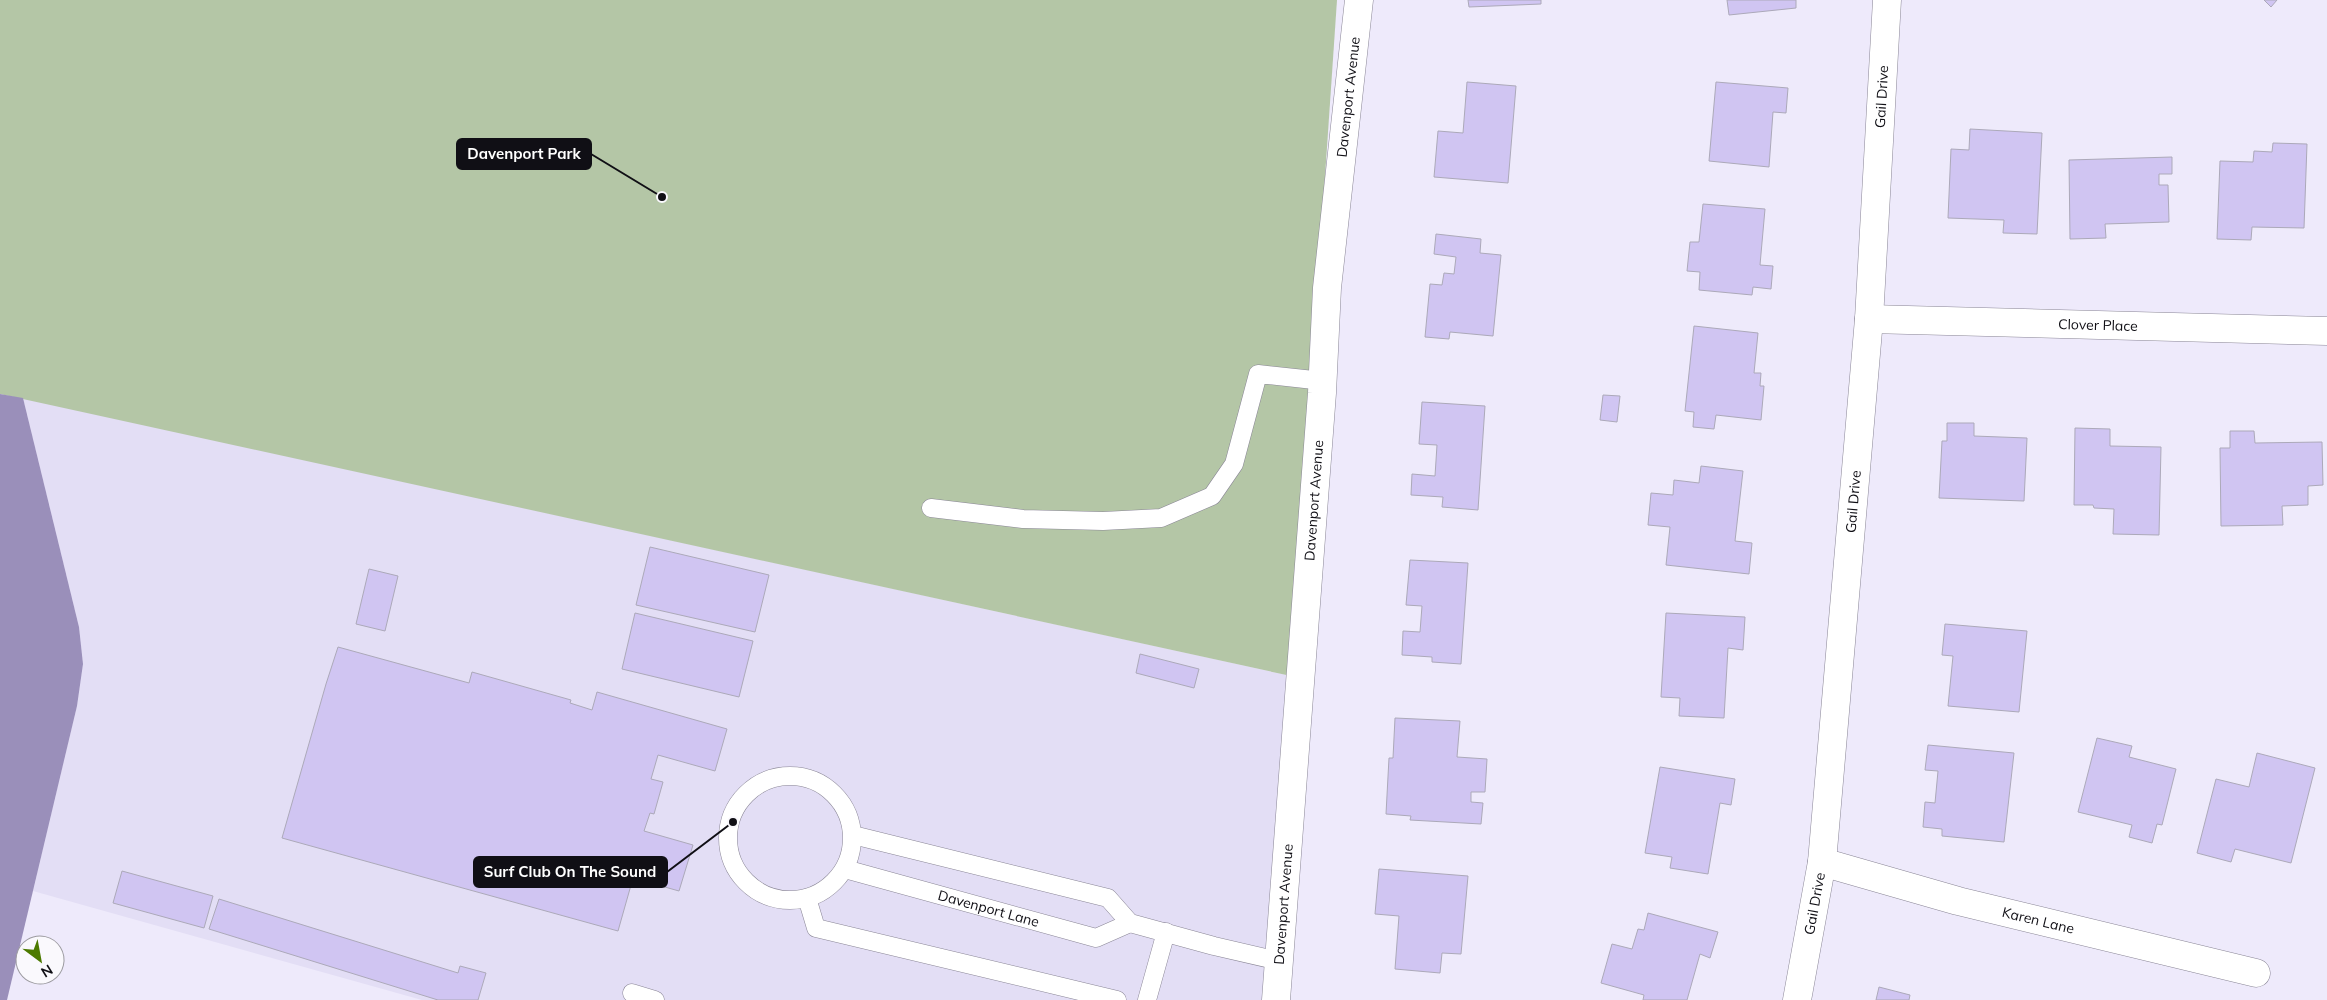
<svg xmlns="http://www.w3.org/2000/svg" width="2327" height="1000" font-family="Mulish,sans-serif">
  <rect width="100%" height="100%" fill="#eeeafb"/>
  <path fill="#e3def5" d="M23,398L1291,676L1269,1000H422L33,891L77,706L83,664L79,627Z"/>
  <path fill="#b4c6a6" d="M0,0H1337L1291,676L0,394Z"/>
  <path fill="#9a8fba" d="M0,394L23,398L79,627L83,664L77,706L7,1000H0Z"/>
  <path fill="#d0c5f2" stroke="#aca9b9" d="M1468,0H1541V4L1469,7Z
    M1727,0H1796V8L1729,15Z
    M2264,0H2277L2271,7Z
    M1467,82L1516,86L1508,183L1434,177L1438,131L1463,133Z
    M1716,82L1788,88L1786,113L1773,112L1769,167L1709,161Z
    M1970,129L2042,133L2037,234L2003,233L2004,220L1948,218L1951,149L1969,150Z
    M2273,143L2307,144L2304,228L2252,227L2251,240L2217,239L2220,161L2253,162L2254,151L2272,152Z
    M2172,157V174H2159V185H2168L2169,222L2105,224L2106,238L2070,239L2069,160Z
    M1703,204L1765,209L1760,265L1773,266L1771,289L1753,287L1752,295L1699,290L1700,272L1687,271L1690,242H1699Z
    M1436,234L1481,239L1480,253L1501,255L1493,336L1450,332L1449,339L1425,337L1430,284L1442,285L1444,273L1454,274L1456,257L1434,254Z
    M1694,326L1758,333L1754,373H1761L1760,386H1764L1761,420L1716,415L1714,429L1693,427L1694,412L1685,411Z
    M1603,395L1620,396L1617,422L1600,420Z
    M1422,402L1485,406L1478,510L1442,507L1443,497L1411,495L1412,474L1435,476L1437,445L1419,444Z
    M1947,423H1974V436L2027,438L2024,501L1939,498L1942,441H1947Z
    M2075,428L2110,429V446L2161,447L2159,535L2113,534L2114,509L2094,508L2093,505H2074Z
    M2230,431H2254L2255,443L2322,442L2323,485L2308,486V505L2282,506L2283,525L2221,526L2220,448H2230Z
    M1701,466L1743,471L1735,541L1752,543L1749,574L1666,565L1670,527L1648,525L1651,493L1673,495L1674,480L1699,483Z
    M650,547L769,575L755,632L636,605Z
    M1410,560L1468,563L1461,664L1432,662V657L1402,655L1403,631L1420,632L1422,606L1406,605Z
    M369,569L398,576L385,631L356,624Z
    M635,613L753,641L739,697L622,669Z
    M1666,613L1745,617L1743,650L1728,648L1724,718L1679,716L1680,698L1661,697Z
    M1945,624L2027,631L2019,712L1948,706L1953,656L1942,655Z
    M338,647L469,683L472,672L571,700L570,703L592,710L597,692L727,729L715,771L658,755L651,779L663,782L654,814L650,813L644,831L693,845L679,891L633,878L618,931L282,838L326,684Z
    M1140,654L1199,669L1194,688L1136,673Z
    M1395,718L1460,721L1457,757L1487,759L1485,792H1471V802L1483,803L1481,824L1410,820L1411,816L1386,814L1389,758H1393Z
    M2097,738L2132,746L2129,757L2176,769L2162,825L2157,824L2152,843L2129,837L2132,825L2078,812Z
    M1928,745L2014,753L2004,842L1942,836V829L1923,827L1925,802L1935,803L1938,771L1925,770Z
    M2257,753L2315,768L2291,863L2235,849L2231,862L2197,853L2216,779L2249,787Z
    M1660,767L1735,779L1731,805L1720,803L1708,874L1670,868L1672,857L1645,853Z
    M1379,869L1468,876L1461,954L1442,953L1440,973L1395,969L1399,916L1375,914Z
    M122,871L213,896L204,928L113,903Z
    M219,899L458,973L460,966L486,973L478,1000H438L209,929Z
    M1648,913L1718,932L1710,958L1700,954L1687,1000H1643L1644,995L1601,983L1612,944L1632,949L1638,929L1644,930Z
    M1879,987L1910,995L1909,1000H1876Z"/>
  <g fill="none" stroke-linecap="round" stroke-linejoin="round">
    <defs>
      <g id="service">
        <path d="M931,508L1023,519L1103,521L1161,518L1212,496L1234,464L1258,374L1323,381"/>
        <circle cx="790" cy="838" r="62"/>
        <path d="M853,835L1108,898L1130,923L1214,946L1279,961"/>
        <path id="s1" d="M845,869L1096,938L1130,923"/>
        <path d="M807,898L816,928L1117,1000"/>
        <path d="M632,993L655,1000"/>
        <path d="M1147,1000L1166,932"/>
      </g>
      <g id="minor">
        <path id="s2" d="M1869,319L2327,331"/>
        <path id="s3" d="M1822,862L1958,901L2256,973"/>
        <path id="s4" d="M1797,1000L1822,862L1869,319L1887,0"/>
      </g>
      <g id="tertiary">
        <path id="s5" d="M1276,1000L1322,393L1327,288L1359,0"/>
      </g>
    </defs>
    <use href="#service" stroke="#8a8696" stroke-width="19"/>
    <use href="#minor" stroke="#8a8696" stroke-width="29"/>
    <use href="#tertiary" stroke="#8a8696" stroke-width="29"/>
    <use href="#service" stroke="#fff" stroke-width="18"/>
    <use href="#minor" stroke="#fff" stroke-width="28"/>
    <use href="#tertiary" stroke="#fff" stroke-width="28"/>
  </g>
  <g text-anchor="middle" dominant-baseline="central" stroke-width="4" stroke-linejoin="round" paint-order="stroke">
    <g font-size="14" fill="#100f15" stroke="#faf9fd">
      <text stroke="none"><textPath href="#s5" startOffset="906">Davenport Avenue</textPath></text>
      <text stroke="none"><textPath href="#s4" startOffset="908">Gail Drive</textPath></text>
      <text stroke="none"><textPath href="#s2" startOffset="229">Clover Place</textPath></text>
      <text stroke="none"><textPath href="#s5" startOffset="501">Davenport Avenue</textPath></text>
      <text stroke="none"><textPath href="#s4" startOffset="502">Gail Drive</textPath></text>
      <text stroke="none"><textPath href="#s5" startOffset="96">Davenport Avenue</textPath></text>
      <text stroke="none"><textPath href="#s4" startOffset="98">Gail Drive</textPath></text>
      <text stroke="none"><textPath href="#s1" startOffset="149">Davenport Lane</textPath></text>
      <text stroke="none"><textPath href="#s3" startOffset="224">Karen Lane</textPath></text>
    </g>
  </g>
  <path fill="none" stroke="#100f15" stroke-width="2" d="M662 197L591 154M733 822L667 872"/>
  <g fill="#100f15" stroke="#faf9fd" stroke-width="2">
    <circle cx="662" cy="197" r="5"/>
    <circle cx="733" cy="822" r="5"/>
  </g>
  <g fill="#100f15" stroke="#100f15" stroke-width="2">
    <rect x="457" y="139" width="134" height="30" rx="5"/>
    <rect x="474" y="857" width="193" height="30" rx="5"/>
  </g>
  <g font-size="15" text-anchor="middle" font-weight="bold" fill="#fff">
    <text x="524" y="159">Davenport Park</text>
    <text x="570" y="877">Surf Club On The Sound</text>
  </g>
  <g transform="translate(40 960) rotate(148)"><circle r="24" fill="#faf9fd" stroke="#9c9ba0"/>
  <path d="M0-4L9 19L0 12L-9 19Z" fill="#4c7a00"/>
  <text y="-8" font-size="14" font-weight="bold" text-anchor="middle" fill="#100f15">N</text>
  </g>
</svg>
